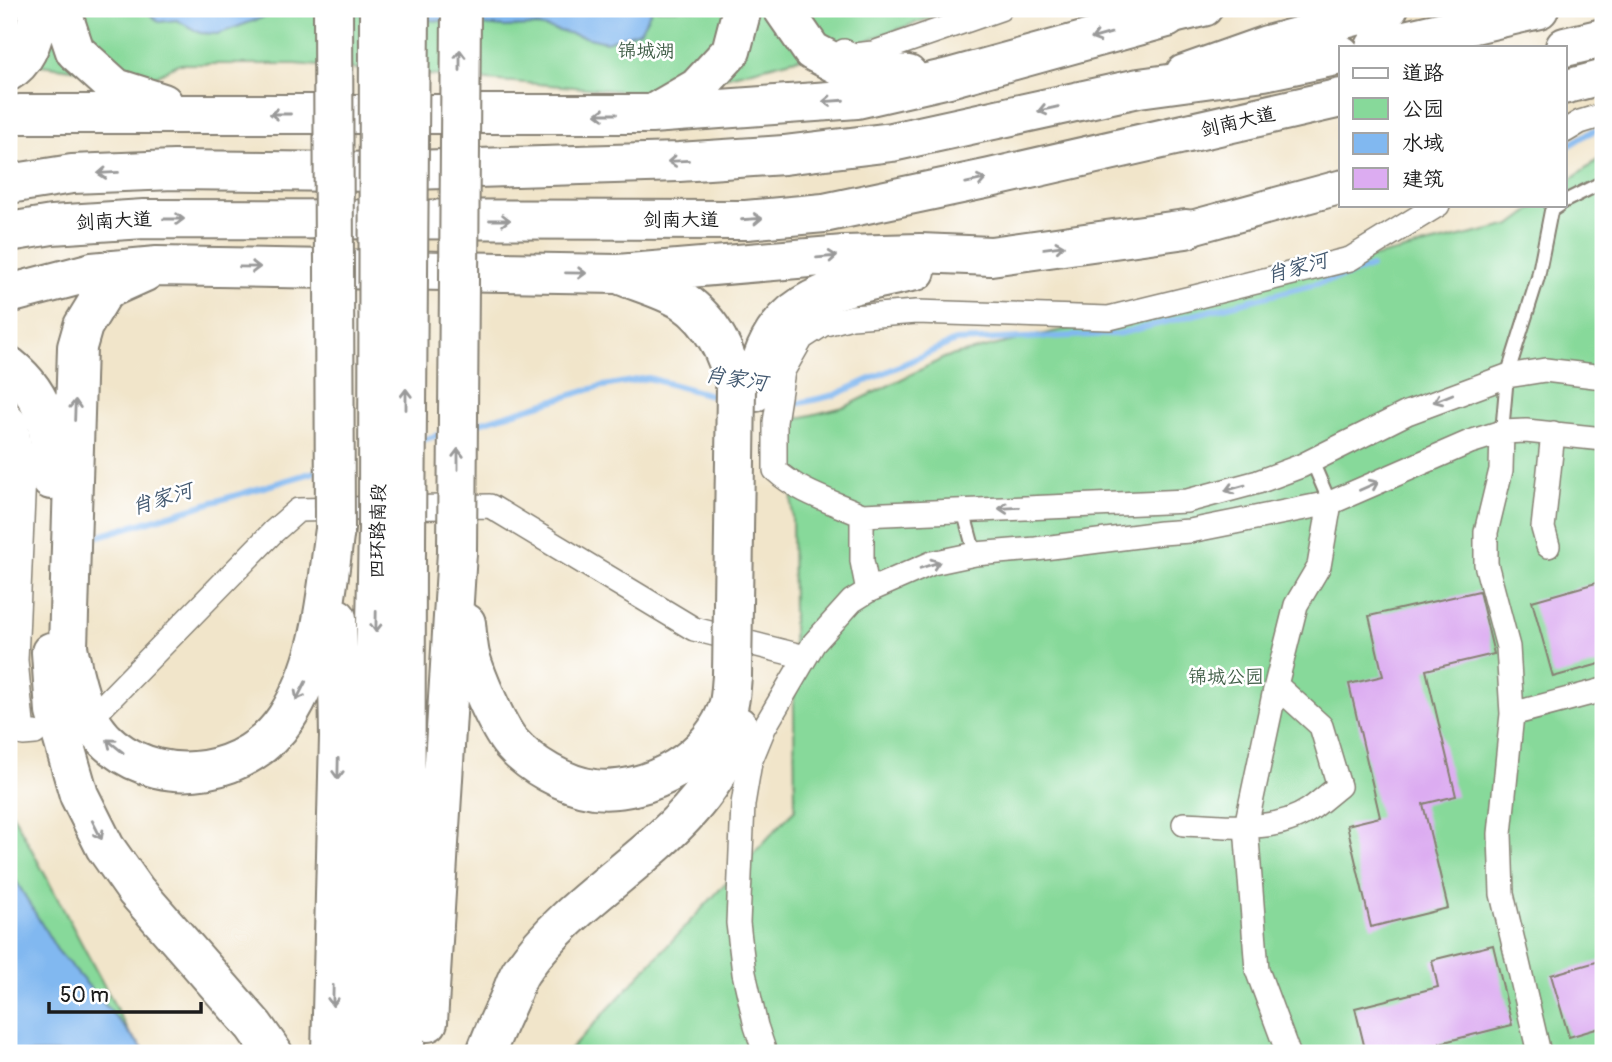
<svg xmlns="http://www.w3.org/2000/svg" width="1612" height="1062" font-family="Pangolin,'LXGW WenKai TC',sans-serif">
  <rect width="100%" height="100%" fill="#fff"/>
  <filter id="ink" filterUnits="userSpaceOnUse"><feTurbulence type="fractalNoise" baseFrequency=".0143" numOctaves="2"/><feDisplacementMap in="SourceGraphic" scale="14" xChannelSelector="R" yChannelSelector="G"/><feConvolveMatrix kernelMatrix="1 2 1 2 8 2 1 2 1" color-interpolation-filters="sRGB"/></filter>
  <filter id="wash" filterUnits="userSpaceOnUse"><feTurbulence type="fractalNoise" baseFrequency=".00686" numOctaves="4" result="noise"/><feDisplacementMap in="SourceGraphic" scale="28" xChannelSelector="R" yChannelSelector="G"/><feGaussianBlur stdDeviation="1.57" result="paint"/><feColorMatrix in="noise" values="0 0 0 0 0 0 0 0 0 0 0 0 0 0 0 0 0 1.4 0 .05"/><feComposite in="paint" operator="in"/></filter>
  <g filter="url(#wash)">
    <rect width="100%" height="100%" fill="#f1e5ca"/>
    <path fill="#87d99a" stroke="#527a5b" stroke-width="2" d="M9,9H955L860,43L657,94L295,64H178L151,79L9,61Z
      M1603,158V1053H567L795,809L791,420L847,406L946,357L1511,225L1538,205H1565V184L1599,159Z
      M9,807L140,1053H9Z"/>
    <path fill="#81b8f0" stroke="#4e6a86" stroke-width="2" d="M144,9H308L264,17L218,34L200,33L177,20L159,22Z
      M312,9H652L640,31L606,42L538,26L504,27Z
      M9,869L57,950L147,1053H9Z"/>
    <g fill="none" stroke-linecap="round" stroke-linejoin="round">
      <path stroke="#81b8f0" stroke-width="6" d="M1565,148L1587,134L1603,128
        M782,404L791,405L835,395L955,341L1118,334L1339,278L1371,267
        M469,426L598,387L648,378L722,398
        M419,441L445,433
        M99,536L321,470"/>
    </g>
    <g id="blocks">
      <path fill="#dcacf1" d="M1603,581V663L1553,677L1532,601Z
        M1479,591L1494,654L1426,670L1456,796L1423,804L1448,908L1371,927L1347,825L1380,817L1349,684L1383,676L1369,616Z
        M1493,945L1512,1025L1440,1043L1442,1053H1366L1355,1008L1438,987L1432,960Z
        M1603,960V1027L1569,1037L1551,975Z"/>
    </g>
  </g>
  <g filter="url(#ink)">
    <use href="#blocks" fill-opacity="0" stroke="#868073" stroke-width="2"/>
    <g fill="none" stroke-linecap="round" stroke-linejoin="round">
      <defs>
        <path id="service" d="M1565,201L1603,182
          M1502,432L1507,376L1538,277L1551,211L1560,205
          M1312,461L1330,503
          M963,510L975,554"/>
        <path id="minor" d="M844,51L854,55L873,53L1000,9
          M1565,131L1580,122L1603,115
          M1438,205L1350,259L1109,318L916,312L852,317L822,325L802,338L783,371L775,422V470C800,493 831,501 862,515L1187,501L1258,482L1301,466L1407,413L1507,376L1545,370L1603,377
          M9,414L16,422L24,474L16,660L23,734L35,733
          M1502,432L1501,470L1486,532V564L1508,647L1512,714L1500,834L1502,894L1539,1053
          M862,515V561L868,591
          M1548,546L1543,528L1553,433
          M95,712L101,708L273,532L298,510L490,506L694,629L805,657
          M1512,714L1603,690
          M1184,824C1224,825 1274,834 1309,810C1319,803 1329,794 1339,786L1321,726L1276,685
          M765,1053L756,1026L744,973L738,923L743,804L750,762L764,728L814,643L852,601L868,591L932,563L975,554L1036,549L1161,533L1190,531L1330,503L1470,442L1502,432L1526,431L1603,439
          M1288,1053L1257,970L1246,826L1276,685L1296,605L1319,566L1330,503"/>
        <path id="secondary" d="M1167,18L1205,9
          M1183,72L1265,43L1391,9
          M1565,87L1603,77
          M1186,229L1341,187"/>
        <path id="trunk" d="M1375,47L1539,9
          M1565,47L1603,38
          M9,184L72,174L174,170L346,172L679,162L784,155L892,142L1139,88L1264,71L1341,55
          M9,232L52,225L144,219L746,220L824,213L990,178L1341,98"/>
        <path id="motorway" d="M64,9V18L75,51L116,88L163,103
          M783,9L812,51L848,70L908,75
          M9,71C29,60 36,30 39,9
          M659,110L697,88L731,51L742,9
          M9,116L20,114H651L857,99L949,78L1167,18
          M145,272L105,290L83,326L77,347L68,647C75,681 83,724 113,747C166,789 249,775 286,718C323,662 326,593 335,529
          M623,276C641,283 668,291 683,301C714,322 727,354 736,388
          M9,294L92,272L157,266L618,274L844,255L920,253L991,256L1186,229
          M9,366C49,398 51,433 51,480
          M755,392C766,295 836,288 916,271
          M466,623C467,633 468,645 470,655C476,677 497,726 511,743C530,765 565,785 594,789C648,795 715,757 729,703C731,694 731,685 732,676
          M51,652L55,712L79,795L105,847L136,891L254,1026L273,1053
          M428,1022L457,552
          M331,1053L339,737L337,618
          M367,1053L378,529
          M405,1053L406,541
          M486,1053C492,1035 501,1017 509,999C513,990 516,978 522,970C584,880 706,838 738,726"/>
      </defs>
      <use href="#service" stroke="#868073" stroke-width="16"/>
      <use href="#minor" stroke="#868073" stroke-width="26"/>
      <use href="#secondary" stroke="#868073" stroke-width="37"/>
      <use href="#trunk" stroke="#868073" stroke-width="42"/>
      <use href="#motorway" stroke="#868073" stroke-width="42"/>
      <use href="#service" stroke="#fff" stroke-width="12"/>
      <use href="#minor" stroke="#fff" stroke-width="23"/>
      <use href="#secondary" stroke="#fff" stroke-width="33"/>
      <use href="#trunk" stroke="#fff" stroke-width="38"/>
      <use href="#motorway" stroke="#fff" stroke-width="38"/>
      <defs>
        <path id="motorway-bridge" d="M333,9L335,529
          M378,529L379,9
          M406,541L410,9
          M457,552L461,9
          M732,676L736,388"/>
      </defs>
      <use href="#motorway-bridge" stroke="#868073" stroke-width="42" stroke-linecap="butt"/>
      <use href="#motorway-bridge" stroke="#fff" stroke-width="38"/>
    </g>
    <defs><path id="oneway-shaft" d="M-6 0H5M1.5-3L5.5 0L1.5 3" fill="none" stroke-width="1.6" stroke-linecap="round" stroke-linejoin="round" transform="scale(1.75)"/></defs>
    <g stroke="#999">
      <use href="#oneway-shaft" transform="translate(1101 36) rotate(164)"/>
      <use href="#oneway-shaft" transform="translate(460 60) rotate(-90)"/>
      <use href="#oneway-shaft" transform="translate(833 101) rotate(176)"/>
      <use href="#oneway-shaft" transform="translate(1048 109) rotate(167)"/>
      <use href="#oneway-shaft" transform="translate(280 114) rotate(-180)"/>
      <use href="#oneway-shaft" transform="translate(606 114) rotate(-180)"/>
      <use href="#oneway-shaft" transform="translate(678 161) rotate(177)"/>
      <use href="#oneway-shaft" transform="translate(108 173) rotate(177)"/>
      <use href="#oneway-shaft" transform="translate(976 181) rotate(-12)"/>
      <use href="#oneway-shaft" transform="translate(174 219)"/>
      <use href="#oneway-shaft" transform="translate(752 219) rotate(-4)"/>
      <use href="#oneway-shaft" transform="translate(500 220)"/>
      <use href="#oneway-shaft" transform="translate(1054 247) rotate(-8)"/>
      <use href="#oneway-shaft" transform="translate(827 257) rotate(-5)"/>
      <use href="#oneway-shaft" transform="translate(250 267) rotate(1)"/>
      <use href="#oneway-shaft" transform="translate(576 273) rotate(1)"/>
      <use href="#oneway-shaft" transform="translate(1443 398) rotate(158)"/>
      <use href="#oneway-shaft" transform="translate(406 399) rotate(-90)"/>
      <use href="#oneway-shaft" transform="translate(75 410) rotate(-88)"/>
      <use href="#oneway-shaft" transform="translate(458 459) rotate(-90)"/>
      <use href="#oneway-shaft" transform="translate(1369 486) rotate(-24)"/>
      <use href="#oneway-shaft" transform="translate(1235 488) rotate(164)"/>
      <use href="#oneway-shaft" transform="translate(1009 508) rotate(177)"/>
      <use href="#oneway-shaft" transform="translate(930 565) rotate(-18)"/>
      <use href="#oneway-shaft" transform="translate(376 622) rotate(91)"/>
      <use href="#oneway-shaft" transform="translate(301 691) rotate(117)"/>
      <use href="#oneway-shaft" transform="translate(115 746) rotate(-141)"/>
      <use href="#oneway-shaft" transform="translate(338 769) rotate(91)"/>
      <use href="#oneway-shaft" transform="translate(97 830) rotate(63)"/>
      <use href="#oneway-shaft" transform="translate(333 996) rotate(91)"/>
    </g>
  </g>
  <g text-anchor="middle" dominant-baseline="central" stroke-width="5" stroke-linejoin="round" paint-order="stroke">
    <g font-size="19" fill="#415e48" stroke="#fff">
      <text x="646" y="51">锦城湖</text>
      <text x="1226" y="677">锦城公园</text>
    </g>
    <g font-size="19" fill="#1c1c1c" stroke="#fff">
      <text transform="translate(1238 122) rotate(-13)">剑南大道</text>
      <text x="681" y="220">剑南大道</text>
      <text transform="translate(114 221) rotate(-3)">剑南大道</text>
      <text transform="translate(378 531) rotate(-89)">四环路南段</text>
    </g>
    <g font-size="21" font-style="italic" fill="#445a71" stroke="#fff">
      <text transform="translate(1297 268) rotate(-15)">肖家河</text>
      <text transform="translate(736 379) rotate(9)">肖家河</text>
      <text transform="translate(162 499) rotate(-17)">肖家河</text>
    </g>
  </g>
  <rect width="1612" height="1062" fill="none" stroke="#fff" stroke-width="35"/>
  <rect x="1339" y="46" width="228" height="161" fill="#ffffff" stroke="#a4a4a4" stroke-width="2"/>
  <rect x="1353" y="68" width="35" height="10" fill="#ffffff" stroke="#a4a4a4" stroke-width="2"/>
  <text x="1402" y="80" font-size="21" fill="#1c1c1c">道路</text>
  <rect x="1353" y="98" width="35" height="21" fill="#87d99a" stroke="#a4a4a4" stroke-width="2"/>
  <text x="1402" y="116" font-size="21" fill="#1c1c1c">公园</text>
  <rect x="1353" y="133" width="35" height="21" fill="#81b8f0" stroke="#a4a4a4" stroke-width="2"/>
  <text x="1402" y="150" font-size="21" fill="#1c1c1c">水域</text>
  <rect x="1353" y="168" width="35" height="21" fill="#dcacf1" stroke="#a4a4a4" stroke-width="2"/>
  <text x="1402" y="186" font-size="21" fill="#1c1c1c">建筑</text>
  <path d="M49 1002v10h152v-10" fill="none" stroke="#1c1c1c" stroke-width="3.5"/>
  <text x="60" y="1002" font-size="21" fill="#1c1c1c" stroke="#ffffff" stroke-width="5" paint-order="stroke">50 m</text>
</svg>
